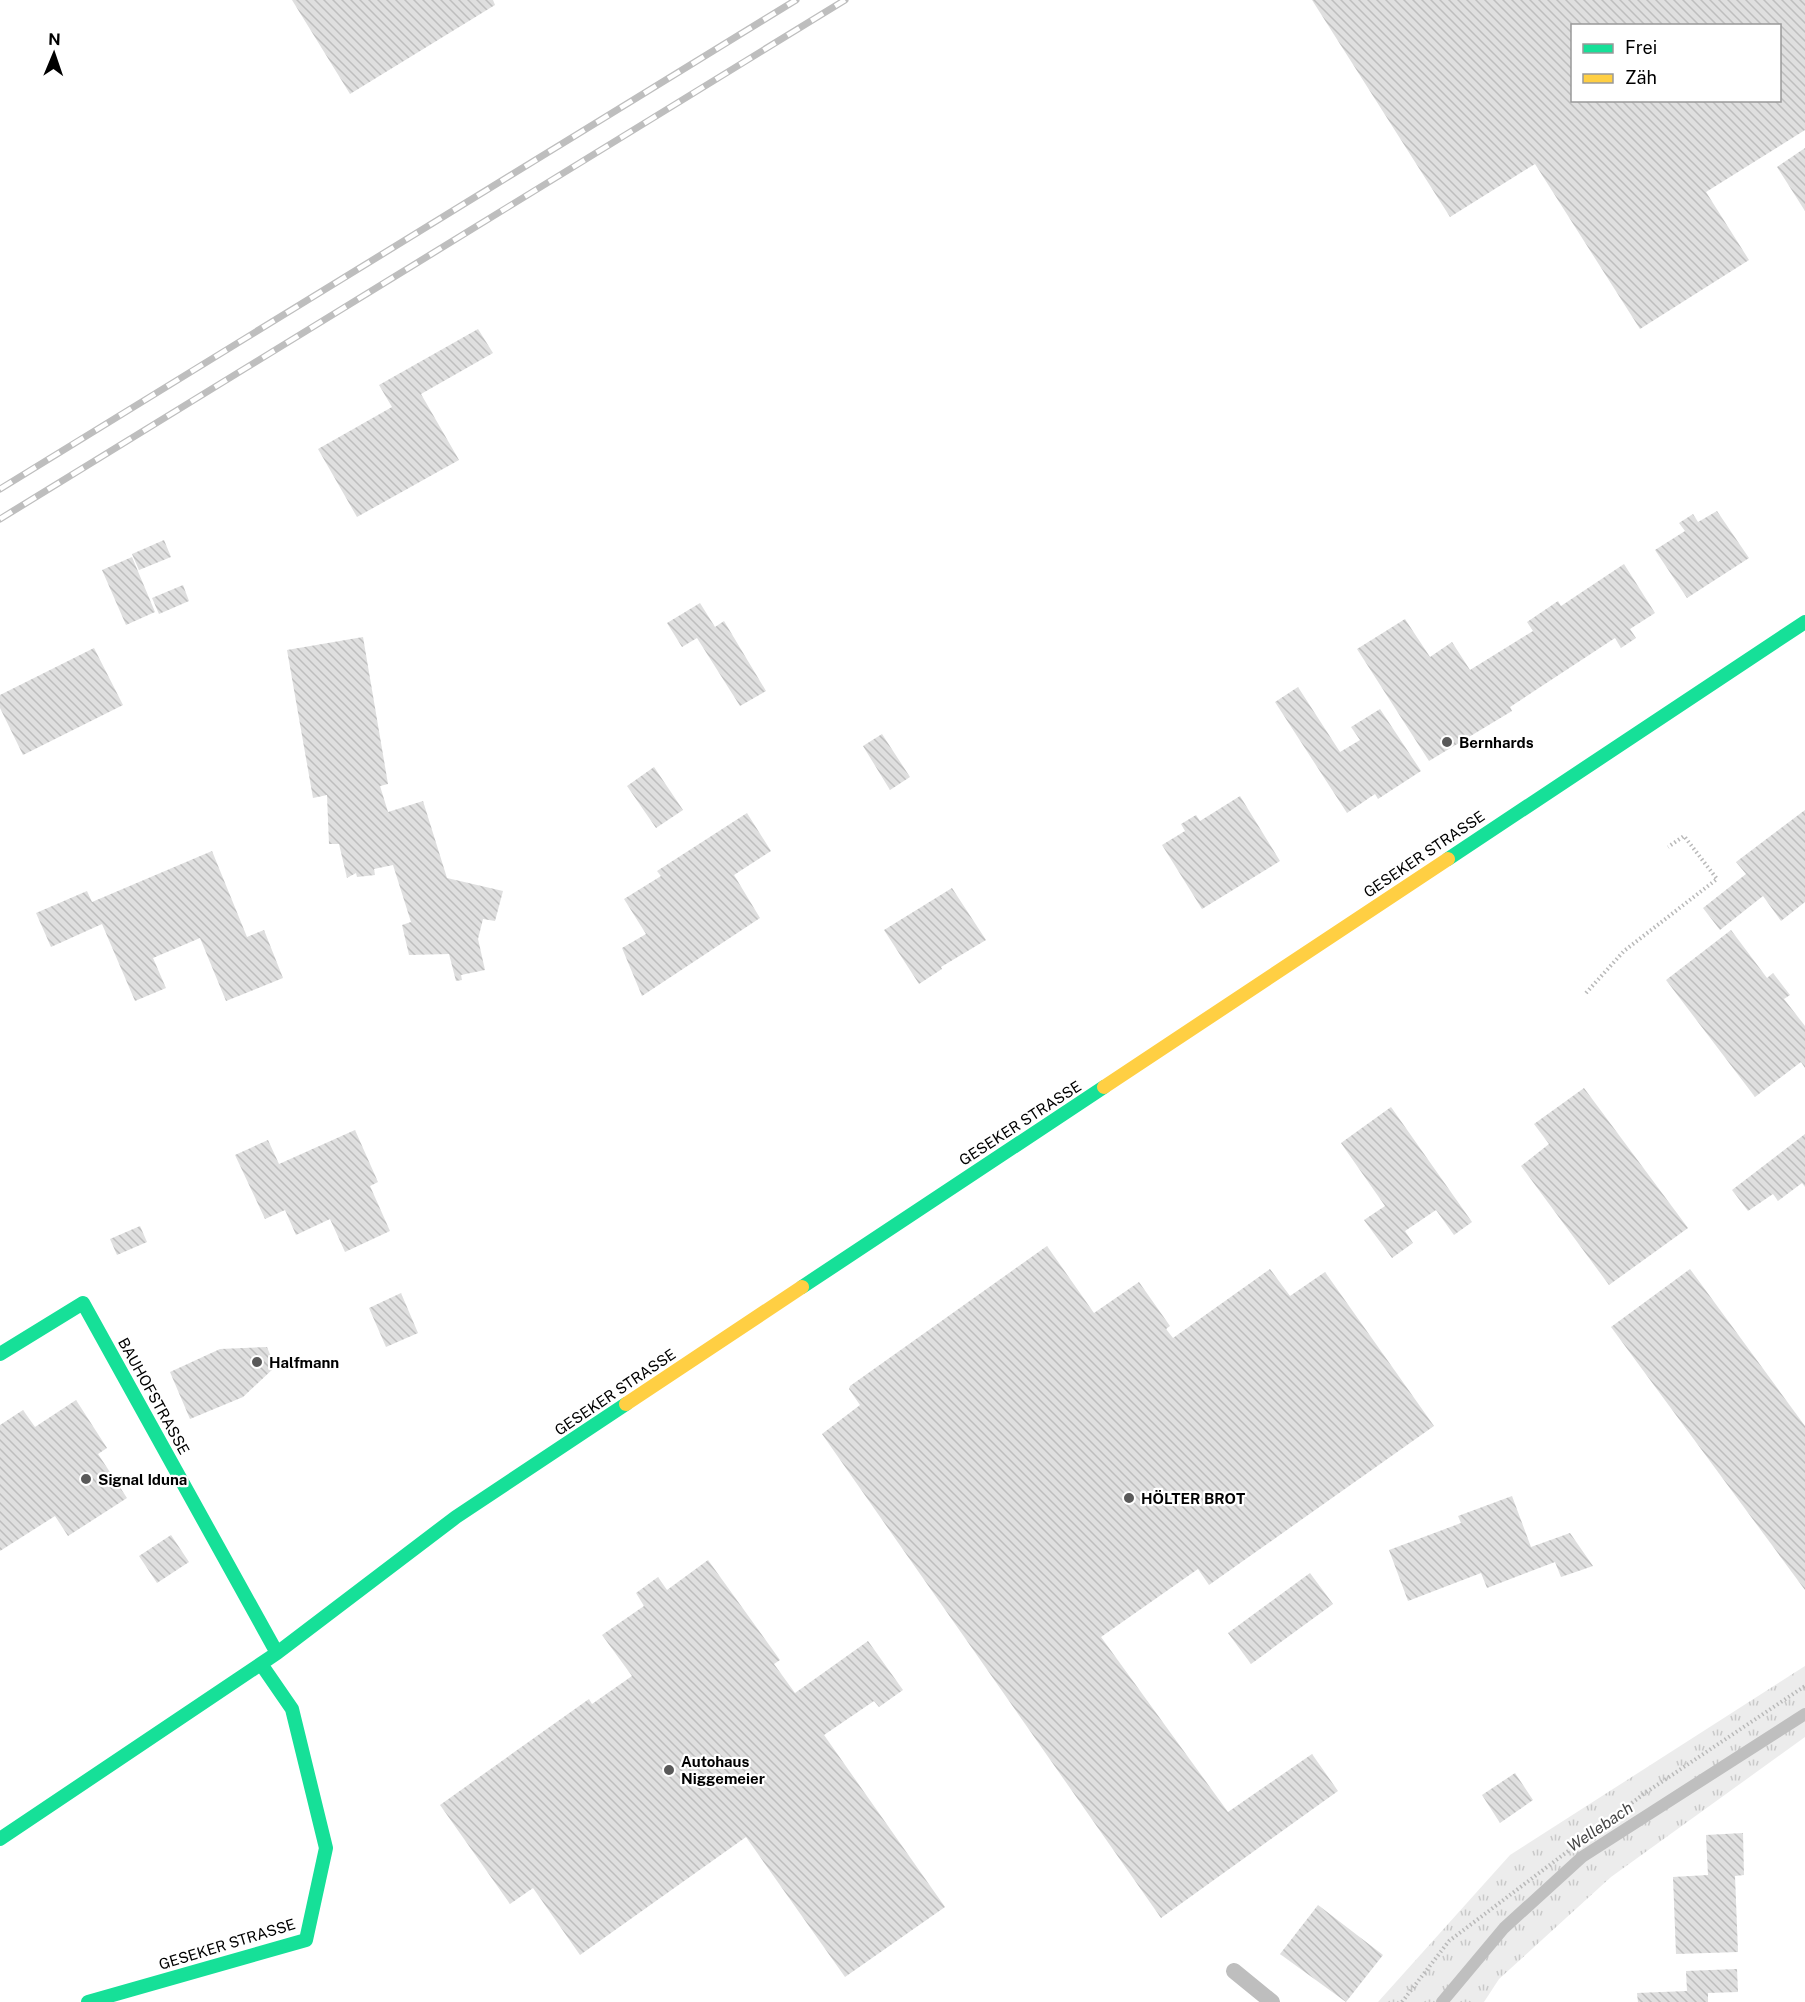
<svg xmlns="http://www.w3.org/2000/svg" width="1805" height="2002" font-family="'Public Sans',sans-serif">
  <defs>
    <pattern id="grass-tufts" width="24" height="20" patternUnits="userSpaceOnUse" patternTransform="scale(1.5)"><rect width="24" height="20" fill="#ececec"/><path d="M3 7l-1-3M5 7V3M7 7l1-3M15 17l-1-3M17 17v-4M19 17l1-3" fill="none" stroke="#c9c9c9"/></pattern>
    <pattern id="building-back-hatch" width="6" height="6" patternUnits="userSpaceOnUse" patternTransform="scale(1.5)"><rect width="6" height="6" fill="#dfdfdf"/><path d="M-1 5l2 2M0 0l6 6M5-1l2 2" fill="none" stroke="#bebebe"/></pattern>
  </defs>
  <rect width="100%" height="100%" fill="#fff"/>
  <path fill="url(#grass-tufts)" d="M1805,1666V1737L1611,1877L1499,1979L1484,2002H1378L1510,1855Z"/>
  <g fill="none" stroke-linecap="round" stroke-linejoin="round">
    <path stroke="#bfbfbf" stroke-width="12" d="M1442,2002L1504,1928L1582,1857L1805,1714"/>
  </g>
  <path fill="url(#building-back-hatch)" fill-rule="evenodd" d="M292,0H493L495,5L350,94Z
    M1312,0H1805V130L1706,192L1749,260L1640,329L1535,164L1450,217ZM1572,26H1780V100H1572Z
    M1805,148V211L1777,167Z
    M478,329L493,353L421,394L459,460L357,517L318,449L392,407L379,385Z
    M1717,511L1749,558L1687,598L1655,550L1685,531L1679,523L1693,514L1698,522Z
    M164,540L171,557L139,570L132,554Z
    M132,557L155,612L126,625L102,570Z
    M1624,564L1655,613L1630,629L1636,638L1621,648L1615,638L1510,707L1512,711L1429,761L1357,649L1405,619L1430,657L1452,642L1470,670L1533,631L1527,622L1558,601L1561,606Z
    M183,585L189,601L159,614L152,598Z
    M700,603L715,627L724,621L766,691L740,706L697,638L682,647L667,623Z
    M363,637L388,784L380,786L388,812L423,801L447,878L503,891L495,921L483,919L478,939L485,970L461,975L462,980L456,981L449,954L409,955L402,925L411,922L393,865L374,869L375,875L357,877L356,873L347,878L339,844H329L327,795L313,798L287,650Z
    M94,648L123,705L23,755L0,708V695Z
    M1298,687L1340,752L1360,740L1351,727L1380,709L1421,771L1378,799L1375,794L1347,813L1275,702Z
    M882,734L910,777L890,790L863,746Z
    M654,767L683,810L656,828L627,786Z
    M1240,796L1280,861L1202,909L1162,845L1185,831L1181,824L1196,815L1200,821Z
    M1805,810V902L1781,921L1763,896L1720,930L1703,908L1746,874L1736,862Z
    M747,813L771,851L734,875L760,918L642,996L622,948L646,934L624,899L661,876L657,871Z
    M212,851L247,937L264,930L283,978L226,1001L200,938L153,958L166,988L135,1001L102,924L51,947L36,913L87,891L92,902Z
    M952,888L986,940L941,967L942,969L919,984L884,930Z
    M1731,930L1767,978L1773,973L1790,995L1784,999L1805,1026V1068L1801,1062L1755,1097L1666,980Z
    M1584,1088L1688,1228L1609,1285L1521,1166L1549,1144L1534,1124Z
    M1391,1107L1472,1222L1454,1235L1436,1210L1405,1231L1413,1243L1392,1258L1364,1220L1385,1206L1341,1143Z
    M355,1130L378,1182L370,1186L390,1231L345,1252L330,1219L296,1235L285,1210L265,1219L235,1155L268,1140L279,1164Z
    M1805,1134V1187L1802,1183L1778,1201L1773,1194L1748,1211L1732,1190Z
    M140,1226L147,1242L117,1255L110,1239Z
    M1047,1246L1094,1313L1139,1282L1170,1326L1166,1329L1173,1338L1270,1269L1290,1296L1325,1272L1434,1426L1209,1585L1198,1569L1101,1637L1228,1812L1312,1754L1338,1791L1161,1918L822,1434L860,1405L849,1389L850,1386Z
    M1690,1269L1805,1426V1590L1611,1327Z
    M401,1293L418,1333L386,1347L369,1308Z
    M267,1347L275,1367L243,1397L190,1419L170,1372L220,1349Z
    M76,1400L107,1448L98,1454L127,1498L68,1536L55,1516L0,1551V1425L23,1410L35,1427Z
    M1512,1496L1531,1547L1570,1533L1593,1566L1561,1577L1555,1562L1487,1588L1481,1573L1408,1601L1389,1550L1461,1523L1458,1516Z
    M171,1535L189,1562L157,1583L139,1556Z
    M708,1560L780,1660L774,1664L795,1693L868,1641L903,1690L879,1707L874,1701L824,1735L945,1907L845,1977L746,1837L580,1955L533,1888L510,1904L440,1805L589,1699L592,1704L632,1676L602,1635L644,1606L636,1593L658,1577L667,1590Z
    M1310,1573L1333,1604L1251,1664L1228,1633Z
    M1515,1773L1533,1800L1500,1823L1482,1795Z
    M1743,1833L1744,1875L1735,1876L1738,1952L1676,1954L1673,1877L1708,1875L1706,1835Z
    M1318,1905L1383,1955L1346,2002L1280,1954Z
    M1737,1969L1738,1992L1708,1993V2002H1638L1637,1993L1687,1991L1686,1971Z"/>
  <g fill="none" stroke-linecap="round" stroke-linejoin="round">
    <path stroke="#b9b9b9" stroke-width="4" stroke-dasharray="1.5 3" stroke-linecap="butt" d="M1586,993L1624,951L1717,879L1684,836L1668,847
      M1402,2002L1449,1941L1645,1793L1805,1686"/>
    <path stroke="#bebebe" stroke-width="16" d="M1234,1971L1272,2002"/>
    <path stroke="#16e098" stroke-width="14" d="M1448,859L1805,622
      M802,1287L1104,1087
      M0,1354L83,1303L277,1653
      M0,1839L277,1653L456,1517L626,1404
      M88,2002L306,1940L326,1848L292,1709L261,1664"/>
    <path stroke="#ffcf43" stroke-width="14" d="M1104,1087L1448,859
      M626,1404L802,1287"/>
    <defs>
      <path id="rail" d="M0,489L796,0
        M0,519L845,0"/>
    </defs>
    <use href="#rail" stroke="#bebebe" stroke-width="7"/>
    <use href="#rail" stroke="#fff" stroke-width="4.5" stroke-dasharray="14" stroke-linecap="butt"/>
  </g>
  <g fill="#595959" stroke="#fff" stroke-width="2">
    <circle cx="1447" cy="742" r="6"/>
    <circle cx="257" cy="1362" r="6"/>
    <circle cx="86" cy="1479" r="6"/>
    <circle cx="1129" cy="1498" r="6"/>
    <circle cx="669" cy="1770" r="6"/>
  </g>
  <g text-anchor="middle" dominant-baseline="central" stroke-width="4.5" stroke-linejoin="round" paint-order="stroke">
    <g font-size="15" font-weight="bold" fill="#000" stroke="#fff" text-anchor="start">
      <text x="1459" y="742">Bernhards</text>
      <text x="269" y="1362">Halfmann</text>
      <text x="98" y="1479">Signal Iduna</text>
      <text x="1141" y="1498">HÖLTER BROT</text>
      <text x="681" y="1761">Autohaus<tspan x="681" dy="17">Niggemeier</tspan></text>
    </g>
    <g font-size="15" fill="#000" stroke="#fff">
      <text transform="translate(1424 854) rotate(-34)">GESEKER STRASSE</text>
      <text transform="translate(1020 1123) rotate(-33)">GESEKER STRASSE</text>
      <text transform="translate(615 1392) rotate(-34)">GESEKER STRASSE</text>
      <text transform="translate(154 1396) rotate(61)">BAUHOFSTRASSE</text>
      <text transform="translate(227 1944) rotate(-17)">GESEKER STRASSE</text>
    </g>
    <g font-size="16" font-style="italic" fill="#444" stroke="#fff">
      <text transform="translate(1600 1827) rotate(-34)">Wellebach</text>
    </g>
  </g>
  <rect x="1571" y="24" width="210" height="78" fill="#ffffff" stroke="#999999" stroke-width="1.5"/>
  <rect x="1583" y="44" width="30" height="9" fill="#16e098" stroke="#999999" stroke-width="1.5"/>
  <text x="1625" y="54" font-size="18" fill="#000000">Frei</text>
  <rect x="1583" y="74" width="30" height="9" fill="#ffcf43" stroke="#999999" stroke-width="1.5"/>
  <text x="1625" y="84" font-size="18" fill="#000000">Zäh</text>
  <g transform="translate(54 54) rotate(2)" stroke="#ffffff" stroke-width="4.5" paint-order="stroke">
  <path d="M0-4.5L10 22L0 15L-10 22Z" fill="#000000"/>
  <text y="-9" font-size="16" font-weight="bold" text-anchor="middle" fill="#000000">N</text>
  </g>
</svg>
